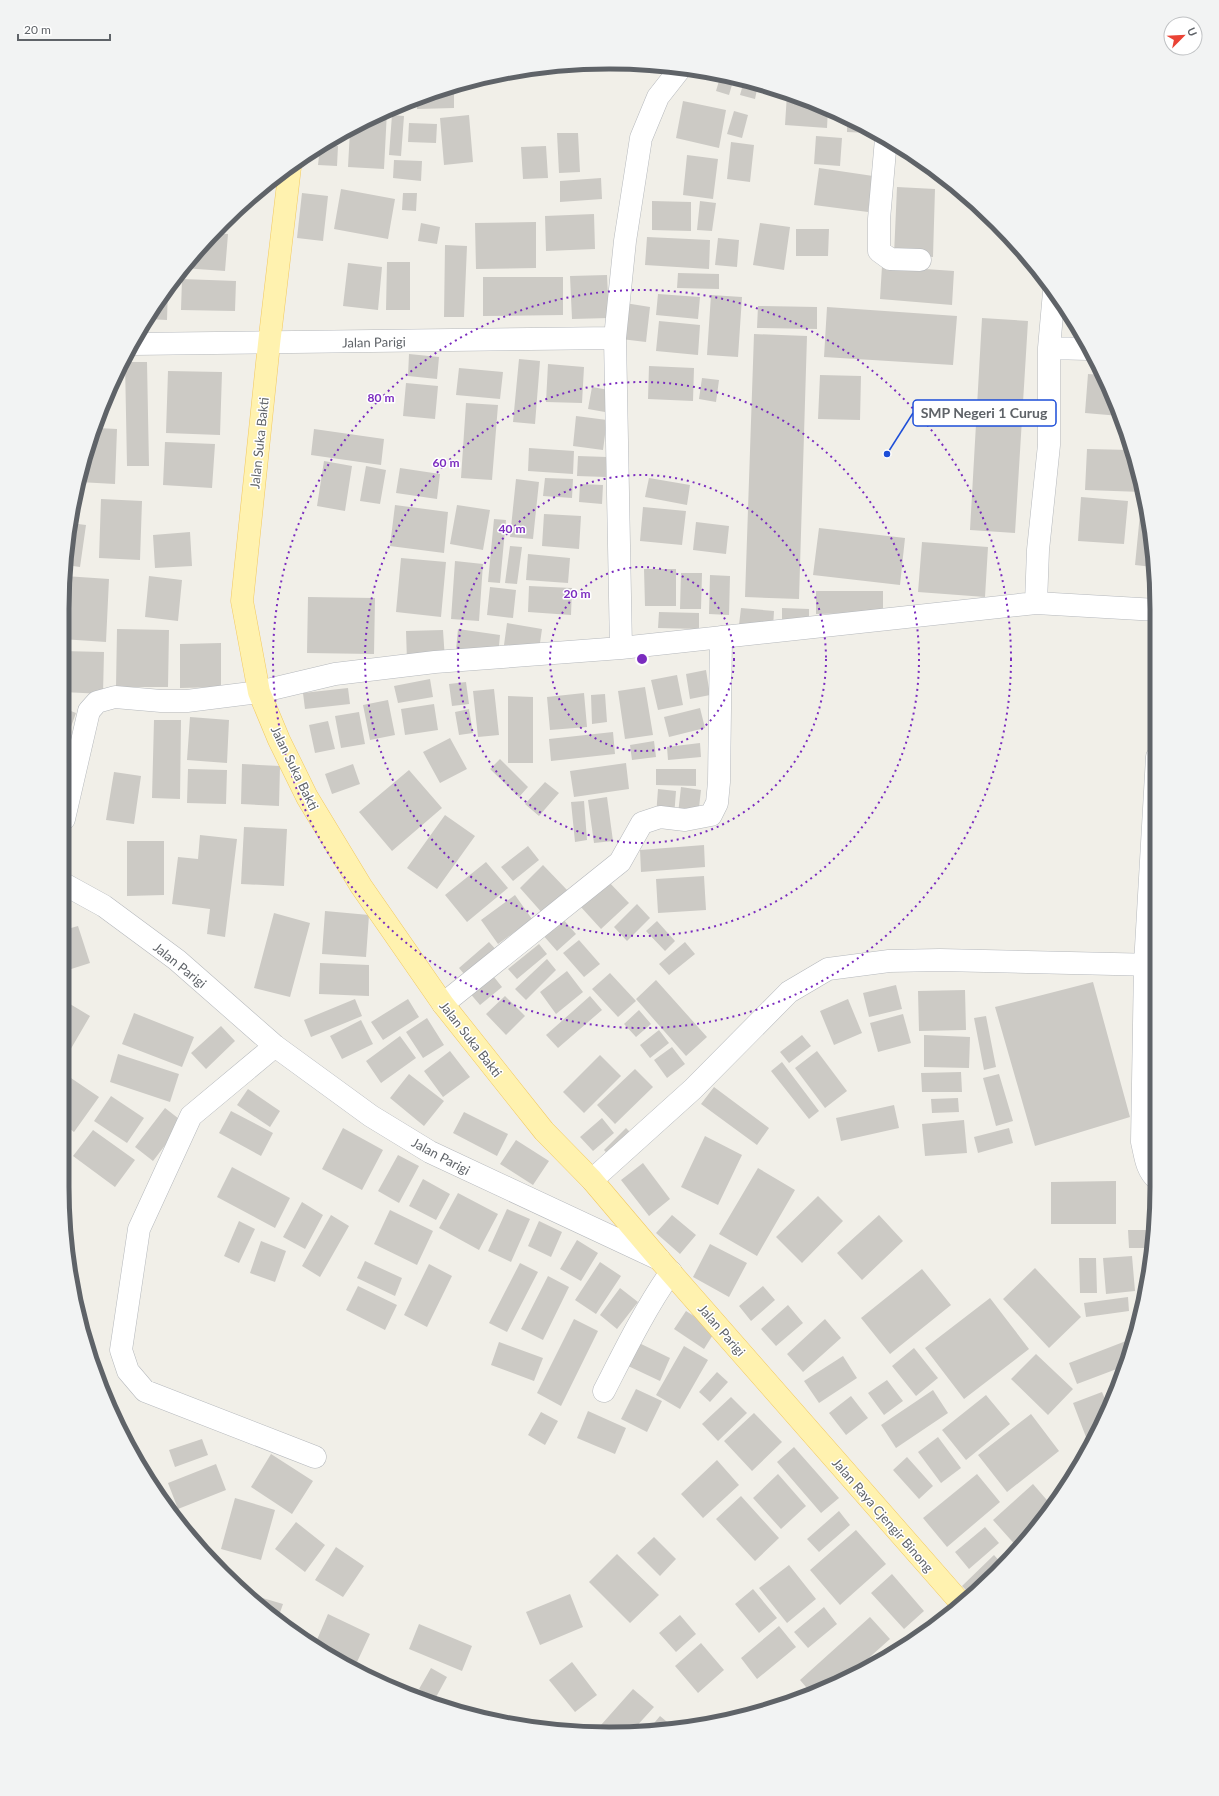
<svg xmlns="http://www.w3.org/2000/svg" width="1219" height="1796" font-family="Lato,sans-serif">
  <rect width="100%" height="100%" fill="#f1efe8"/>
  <path fill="#cccac5" d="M721,74L734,78L729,95L716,91Z
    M744,81L758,85L755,99L740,95Z
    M441,91H454V108L417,109V98Z
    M787,94L819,104L828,108L827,128L785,125Z
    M683,101L726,110L719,148L676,138Z
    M387,111L384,169L348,167L350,130Z
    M734,111L748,115L742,138L727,134Z
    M392,115L404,116L401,156L389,155Z
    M469,115L473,162L444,165L440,118Z
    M847,119L870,131L869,133L847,132Z
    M409,123L437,124L436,143L408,142Z
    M557,133H578L580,172L559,173Z
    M816,136L842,138L840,166L814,164Z
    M731,142L754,145L750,182L727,179Z
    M324,144L338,146L337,166L318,165L320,147Z
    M546,146L548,178L523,179L521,147Z
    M908,151L913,154L922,161L908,162Z
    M687,155L718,159L713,199L683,195Z
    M394,160L422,161L421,181L393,178Z
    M819,168L873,176L868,212L814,205Z
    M601,178L602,199L560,202V181Z
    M897,187L935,189L933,257L894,255Z
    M341,189L395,199L388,239L334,229Z
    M302,193L328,196L323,241L297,238Z
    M403,193H417L416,211L402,210Z
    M652,201L691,202V231L652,230Z
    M700,201L716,203L712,231L697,230Z
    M232,214V222H223L225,220Z
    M594,214L595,249L546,251L545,216Z
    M536,222V268L476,269L475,223Z
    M421,223L440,227L437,244L418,241Z
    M760,223L790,227L784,270L753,265Z
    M796,229H829L828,256H796Z
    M213,233L228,234L225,271L183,268Z
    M647,237L710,240L709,269L645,265Z
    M718,238L739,240L737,267L715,265Z
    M445,245L467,246L464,317H444Z
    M387,262H410V310H386Z
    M348,263L382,267L378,310L343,306Z
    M882,266L954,271L952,305L880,299Z
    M678,273L719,274V289L677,288Z
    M607,275L609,318L572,319L570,276Z
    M483,277H563V315L483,316Z
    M182,279L236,281L235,311L181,310Z
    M168,287L167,320L148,319Z
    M658,294L700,297L698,319L656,315Z
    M711,295L742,297L738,357L707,355Z
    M625,303L650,307L646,342L621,339Z
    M758,306L817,307V329L757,328Z
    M827,307L957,316L953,365L824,357Z
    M982,318L1028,321L1015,533L970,530Z
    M659,321L700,325L698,355L656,351Z
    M754,334L807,336L799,599L745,597Z
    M409,354L439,357L437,379L408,376Z
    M519,359L540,361L535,424L513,422Z
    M125,362H147L149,466H127Z
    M548,364L584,367L582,403L546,402Z
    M649,366L694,368L693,401L648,399Z
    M459,368L503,372L500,399L456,395Z
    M168,371L222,372L220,435L166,433Z
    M1088,374L1102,375L1115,400L1120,416L1085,413Z
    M820,375L861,376L860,420L818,419Z
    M702,378L719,380L716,402L699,399Z
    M406,383L438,386L435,419L403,416Z
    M592,387L609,390L605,412L588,409Z
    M466,403L498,405L492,480L461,478Z
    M576,416L607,420L603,450L573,446Z
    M98,428L117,429L115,484L79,482Z
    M314,429L384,439L381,465L311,455Z
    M165,442L215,444L212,488L163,485Z
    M529,448L574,451L573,474L528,471Z
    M1087,449L1131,450L1143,492L1085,490Z
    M578,456L607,457L606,477L577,476Z
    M324,461L352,466L345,511L317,506Z
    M366,466L386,470L380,504L360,501Z
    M400,468L440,474L437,499L396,493Z
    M545,478L573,479L572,498L543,496Z
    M649,478L690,485L687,505L645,497Z
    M516,479L539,482L533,539L510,537Z
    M580,484L603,485L602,504L579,502Z
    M1081,497L1128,501L1124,544L1078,541Z
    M101,499L142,501L140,560L99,558Z
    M395,505L448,512L444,553L390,546Z
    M457,505L490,510L483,550L450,544Z
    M643,507L686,511L682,545L640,541Z
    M544,514L581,516L579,549L542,546Z
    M1140,514L1148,515L1153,567L1135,565Z
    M494,519L506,520L500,583L488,582Z
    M696,522L729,526L726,554L693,550Z
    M70,523L86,525L80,567L66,565Z
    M819,528L905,538L900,585L813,575Z
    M190,532L192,566L155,568L153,535Z
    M922,542L988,547L985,597L918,592Z
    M510,546L522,547L517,584L505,583Z
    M528,554L570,558L568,583L526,580Z
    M401,558L446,562L441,617L396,612Z
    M455,561L483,564L479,621L451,619Z
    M644,569H676V606H645Z
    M681,573H702L701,609H680Z
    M710,575L730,576L729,615L709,614Z
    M65,576L109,579L106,642L62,639V610Z
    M149,576L182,580L178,621L145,617Z
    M529,586L572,588L571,615L528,612Z
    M490,587L516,590L513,618L487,615Z
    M816,591H883V613L816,614Z
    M308,597L375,598L374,654L307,653Z
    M741,608L774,611L773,628L739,625Z
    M782,608L809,609V625L782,624Z
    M659,612L699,613V629L658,628Z
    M507,623L542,629L539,650L504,645Z
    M117,629L169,630L168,687H116Z
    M458,629L500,635L498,656L456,650Z
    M443,630L445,660L407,661L406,631Z
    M221,643V687L180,688V644Z
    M62,651L104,652L103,694L63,692Z
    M706,670L710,695L690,699L686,674Z
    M677,675L683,705L658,710L651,680Z
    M430,679L433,697L398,703L394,686Z
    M466,682L469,704L452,706L449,684Z
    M645,687L653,735L625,739L618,691Z
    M348,688L350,704L305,709L303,693Z
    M494,689L499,735L478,737L473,691Z
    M584,693L587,727L550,730L547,697Z
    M605,694L607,722L592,724L591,695Z
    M508,696L533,697V763H508Z
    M388,700L395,735L370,740L363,705Z
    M434,704L438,730L405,735L401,709Z
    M63,708L76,713L64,746L63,745Z
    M700,708L705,728L669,737L664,717Z
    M469,709L473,733L459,735L455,712Z
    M359,712L365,744L341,748L335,716Z
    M190,717L229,720L227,763L187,760Z
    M154,720H181L180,799L152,798Z
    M328,721L335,749L315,753L309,725Z
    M613,732L615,754L551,761L549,739Z
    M450,738L467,769L440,783L423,752Z
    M654,741L656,757L632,760L630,745Z
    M700,743L701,757L668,760L667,747Z
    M500,759L528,787L519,797L490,769Z
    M626,763L629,789L574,797L570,771Z
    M242,764L280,766L279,806L241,804Z
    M353,764L360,784L332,794L325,774Z
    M188,769L227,770L226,804L187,803Z
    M656,769H696V786L656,785Z
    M409,770L442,808L392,851L359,812Z
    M114,772L141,776L134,824L106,820Z
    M545,782L559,793L539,816L525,804Z
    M681,787L701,790L698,816L678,814Z
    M658,789L676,791L674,817L656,816Z
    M607,797L613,841L594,843L588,800Z
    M584,801L587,840L575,842L571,802Z
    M445,815L475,836L437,889L407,868Z
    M244,827L287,829L284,886L241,884Z
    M200,835L237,839L225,937L207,934L210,909L172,904L178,857L198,859Z
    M127,841H164V895L127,896Z
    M704,845L705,867L641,872L640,850Z
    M528,846L539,860L513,881L501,867Z
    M486,862L508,888L467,922L445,895Z
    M543,865L568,891L544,915L520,888Z
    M704,876L706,910L658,913L656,879Z
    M607,880L629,903L601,929L580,906Z
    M515,895L532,919L498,944L481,920Z
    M637,904L650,918L627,941L614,927Z
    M325,911L369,915L366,957L322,954Z
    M274,913L310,923L290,997L254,988Z
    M562,918L576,934L557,951L542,934Z
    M657,921L675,941L665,951L646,931Z
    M78,926L90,963L65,971L64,930Z
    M579,940L600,964L584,977L563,953Z
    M489,942L500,954L470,981L459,968Z
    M685,942L695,954L669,975L659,964Z
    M539,944L547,954L517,979L508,969Z
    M547,959L556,970L526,1000L515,989Z
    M320,963L369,965V996L319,994Z
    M567,971L583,992L556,1014L540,992Z
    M490,972L502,987L480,1005L468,991Z
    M610,973L636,1001L618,1017L592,989Z
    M656,980L707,1037L686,1056L636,999Z
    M1093,982L1130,1117L1035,1146L995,1007Z
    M896,985L902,1009L869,1017L863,993Z
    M965,990L966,1030L919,1031L918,991Z
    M505,996L525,1016L506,1035L486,1014Z
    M590,996L602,1010L558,1048L546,1035Z
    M355,999L362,1016L311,1037L304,1020Z
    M408,999L419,1017L383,1040L371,1022Z
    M848,999L862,1033L834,1045L820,1011Z
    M70,1004L90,1016L69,1052L65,1049V1012Z
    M639,1010L651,1024L636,1037L624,1024Z
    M134,1013L194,1037L182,1067L122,1044Z
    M903,1014L911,1043L878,1052L870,1023Z
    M986,1016L996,1067L984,1070L974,1018Z
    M427,1018L444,1045L423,1058L406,1032Z
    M361,1020L373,1044L342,1059L330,1036Z
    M221,1026L235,1041L206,1069L191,1053Z
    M659,1030L669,1043L650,1058L640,1045Z
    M802,1035L811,1046L789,1063L780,1052Z
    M924,1035L970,1037L969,1068L924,1067Z
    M400,1036L416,1058L381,1083L366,1061Z
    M672,1047L685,1064L667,1078L654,1060Z
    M450,1051L470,1077L443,1097L424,1071Z
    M817,1051L847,1091L825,1108L795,1068Z
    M118,1054L179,1074L170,1102L110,1082Z
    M600,1055L621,1076L584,1113L563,1092Z
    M782,1062L819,1111L809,1119L771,1071Z
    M635,1069L653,1087L615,1124L597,1105Z
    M961,1072L962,1092H922L921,1073Z
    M65,1074L99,1097L74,1132L66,1126Z
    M409,1074L444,1101L424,1126L390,1098Z
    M999,1074L1013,1121L996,1126L983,1078Z
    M714,1087L769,1128L757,1145L701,1104Z
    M248,1089L280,1111L270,1127L237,1105Z
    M111,1096L144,1118L127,1143L94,1121Z
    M958,1098L959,1112L932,1113L931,1099Z
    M894,1105L899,1128L841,1141L836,1118Z
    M165,1108L183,1122L153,1161L135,1147Z
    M231,1111L273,1133L261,1156L219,1133Z
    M464,1112L508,1134L497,1156L453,1133Z
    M602,1118L614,1133L593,1151L580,1137Z
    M964,1120L967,1153L925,1156L922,1124Z
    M343,1128L383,1150L362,1190L322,1169Z
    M626,1128L633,1135L611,1158L604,1150Z
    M1009,1128L1013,1143L978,1153L974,1137Z
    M93,1130L135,1160L115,1187L73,1156Z
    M705,1136L742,1155L718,1205L681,1187Z
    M516,1140L549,1161L533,1185L500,1164Z
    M398,1155L419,1166L399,1203L378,1191Z
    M643,1163L670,1199L649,1216L621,1180Z
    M232,1167L290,1198L275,1228L217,1197Z
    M758,1168L795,1190L757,1256L719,1234Z
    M423,1179L450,1194L436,1220L409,1206Z
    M1116,1181V1224H1051V1182Z
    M458,1193L498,1214L479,1250L439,1228Z
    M818,1196L843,1221L802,1263L776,1237Z
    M302,1202L323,1215L305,1249L283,1237Z
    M507,1209L530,1219L511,1262L488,1251Z
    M390,1210L433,1231L417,1265L374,1244Z
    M331,1215L349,1226L320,1277L302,1266Z
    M672,1215L696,1235L680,1254L656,1233Z
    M879,1215L903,1241L862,1280L837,1253Z
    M239,1221L255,1229L239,1263L224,1256Z
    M539,1221L562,1232L551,1257L528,1246Z
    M1128,1230H1153L1151,1248H1129Z
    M577,1240L598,1253L581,1281L560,1269Z
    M261,1241L286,1251L275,1282L250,1273Z
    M710,1244L747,1263L729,1297L693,1277Z
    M1132,1256L1135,1291L1106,1294L1103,1258Z
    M1079,1258H1096L1097,1293H1080Z
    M365,1261L402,1278L395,1296L357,1278Z
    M600,1262L621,1276L596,1314L575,1300Z
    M520,1263L538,1272L507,1332L489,1323Z
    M429,1264L452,1276L427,1327L404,1315Z
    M1035,1268L1081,1317L1049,1348L1003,1299Z
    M922,1269L951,1305L890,1354L861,1318Z
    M548,1276L569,1287L543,1340L521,1329Z
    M358,1286L397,1305L385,1330L346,1310Z
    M763,1286L775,1300L751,1321L739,1306Z
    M620,1288L638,1302L617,1329L600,1315Z
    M1128,1297L1129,1311L1086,1317L1084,1303Z
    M990,1298L1029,1349L964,1399L925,1348Z
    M788,1305L803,1323L776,1346L761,1329Z
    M686,1311L716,1330L704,1349L674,1329Z
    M574,1319L598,1331L561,1406L537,1393Z
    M825,1319L841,1338L803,1372L787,1354Z
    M1126,1341L1128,1347L1122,1367L1077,1384L1069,1363Z
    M499,1342L543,1358L534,1381L491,1365Z
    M637,1342L670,1358L660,1381L626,1365Z
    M684,1346L708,1360L680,1409L656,1395Z
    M914,1348L938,1378L916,1396L892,1366Z
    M1036,1354L1073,1389L1048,1415L1011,1379Z
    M843,1356L857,1378L819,1403L804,1381Z
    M717,1372L728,1382L710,1402L699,1392Z
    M887,1380L903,1401L884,1415L868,1393Z
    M1115,1385L1112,1395L1109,1387Z
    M636,1389L662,1401L647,1432L621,1419Z
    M933,1390L948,1413L896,1448L881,1425Z
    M1102,1392L1108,1406L1100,1429L1099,1432L1086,1437L1073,1403Z
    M986,1395L1010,1424L966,1460L942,1430Z
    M851,1396L868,1418L846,1435L829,1413Z
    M731,1397L747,1413L718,1441L702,1424Z
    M588,1411L626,1428L615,1454L577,1438Z
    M541,1412L558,1421L545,1445L528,1435Z
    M754,1413L782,1442L752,1471L724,1441Z
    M1031,1414L1059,1451L1007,1492L978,1455Z
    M938,1437L961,1468L941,1483L918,1452Z
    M202,1439L208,1455L175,1467L169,1450Z
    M794,1447L839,1498L821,1513L777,1462Z
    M271,1454L313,1481L292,1514L251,1487Z
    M907,1457L933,1486L919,1499L893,1470Z
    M717,1460L739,1485L703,1518L681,1494Z
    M216,1464L226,1490L178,1509L168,1483Z
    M778,1474L806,1506L781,1529L753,1498Z
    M977,1474L1000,1502L947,1547L923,1518Z
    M1033,1484L1052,1506L1018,1548L993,1520Z
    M741,1496L779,1538L755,1561L716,1519Z
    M235,1498L275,1510L261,1560L221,1549Z
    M839,1511L850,1525L819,1552L807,1539Z
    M296,1522L325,1545L305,1572L275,1549Z
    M985,1527L999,1543L969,1569L955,1552Z
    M856,1530L886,1564L840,1605L810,1570Z
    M654,1537L676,1559L660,1576L637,1553Z
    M336,1547L364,1566L343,1597L315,1580Z
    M617,1554L659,1595L630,1623L589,1582Z
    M994,1555L1003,1565L997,1573L970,1594L962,1586Z
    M789,1565L816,1599L787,1623L759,1588Z
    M892,1574L924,1611L904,1629L871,1593Z
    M753,1589L777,1618L759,1633L735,1604Z
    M246,1593L283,1604L277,1621H276Z
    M570,1594L583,1627L540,1645L526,1612Z
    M824,1607L837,1624L808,1648L794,1632Z
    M328,1614L370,1634L357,1662L316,1642Z
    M680,1615L696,1634L676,1652L659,1633Z
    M870,1617L890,1639L844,1680L812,1694L800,1680Z
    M419,1624L472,1646L462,1671L409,1649Z
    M779,1626L796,1647L757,1679L741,1658Z
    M701,1643L724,1670L698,1693L675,1666Z
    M572,1662L597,1695L575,1712L549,1680Z
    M431,1668L447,1677L435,1699L419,1689Z
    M633,1689L654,1707L634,1729L607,1731L601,1725Z
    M660,1716L672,1726L650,1728Z"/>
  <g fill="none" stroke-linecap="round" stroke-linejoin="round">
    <defs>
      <path id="minor" d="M886,139L879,219V251L890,259L920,260
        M1054,292L1049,348V445L1038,550L1036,603L1157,610
        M133,344L615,338
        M1049,348L1088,349
        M621,648L615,338L625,241L641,138L658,97L680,69
        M1157,757L1145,965L1142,1142C1145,1154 1146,1170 1157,1179
        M64,819L89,711L97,702L115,697L161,701H187L259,692L335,674L435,662L621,648L1036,603
        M64,884L104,906L177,960L275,1046L371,1116L430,1152L659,1259
        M443,1004L620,862L642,823L660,817L685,820L711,815L717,803L719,782L721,637
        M275,1046L191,1116L139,1229L121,1350L128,1371L145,1391L315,1457
        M592,1180L693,1089L789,992L828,969L889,961L940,960L1157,965
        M604,1391C625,1350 645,1309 671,1272"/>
      <path id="major" d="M290,167L269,344L242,601L259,692L279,740L307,797L361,886L443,1004L544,1131L592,1180L659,1259L960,1602"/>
    </defs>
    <use href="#minor" stroke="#b5b8bc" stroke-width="23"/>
    <use href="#major" stroke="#f2c960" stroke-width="23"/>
    <use href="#minor" stroke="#fff" stroke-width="22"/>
    <use href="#major" stroke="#fff2af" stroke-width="22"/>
  </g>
  <g fill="none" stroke="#7b2cbf" stroke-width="2" stroke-dasharray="2 4">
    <circle cx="642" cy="659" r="92"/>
    <circle cx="642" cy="659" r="184"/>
    <circle cx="642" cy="659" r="277"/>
    <circle cx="642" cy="659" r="369"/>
  </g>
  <g text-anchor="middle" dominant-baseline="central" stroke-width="3" stroke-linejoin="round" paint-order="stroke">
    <g font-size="13" fill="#5f6368" stroke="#fff">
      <text transform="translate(374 342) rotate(-1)">Jalan Parigi</text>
      <text transform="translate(259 443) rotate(-84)">Jalan Suka Bakti</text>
      <text transform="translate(295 768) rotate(64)">Jalan Suka Bakti</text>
      <text transform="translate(180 965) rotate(39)">Jalan Parigi</text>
      <text transform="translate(471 1039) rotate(52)">Jalan Suka Bakti</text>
      <text transform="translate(441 1156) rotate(28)">Jalan Parigi</text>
      <text transform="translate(722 1330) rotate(49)">Jalan Parigi</text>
      <text transform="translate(883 1515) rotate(49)">Jalan Raya Cjengir Binong</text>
    </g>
  </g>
  <path d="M0 0H1219V1796H0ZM609 69H610A540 540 0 0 1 1150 609V1187A540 540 0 0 1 610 1727H609A540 540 0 0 1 69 1187V609A540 540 0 0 1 609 69Z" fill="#f2f3f3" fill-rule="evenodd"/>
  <path fill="none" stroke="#5f6368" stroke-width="5" d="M609 69H610A540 540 0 0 1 1150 609V1187A540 540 0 0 1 610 1727H609A540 540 0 0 1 69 1187V609A540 540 0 0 1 609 69Z"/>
  <circle cx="642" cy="659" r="6" fill="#7b2cbf" stroke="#fff" stroke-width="2"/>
  <g font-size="12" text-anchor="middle" font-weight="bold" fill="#7b2cbf" stroke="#fff" stroke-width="3" stroke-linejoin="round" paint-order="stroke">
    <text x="381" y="402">80 m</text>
    <text x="446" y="467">60 m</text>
    <text x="512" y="533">40 m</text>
    <text x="577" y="598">20 m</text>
  </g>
  <path fill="none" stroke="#1d4ed8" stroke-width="1.5" d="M887 454L913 413"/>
  <circle fill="#1d4ed8" stroke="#fff" stroke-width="1.5" cx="887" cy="454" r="4"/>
  <rect fill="#fff" stroke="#1d4ed8" stroke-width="1.5" x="913" y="400" width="143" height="26" rx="4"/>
  <g font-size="14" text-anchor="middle" font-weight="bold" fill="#5f6368">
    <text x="984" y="418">SMP Negeri 1 Curug</text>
  </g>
  <g transform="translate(1183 36) rotate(66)"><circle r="19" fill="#ffffff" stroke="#bfc1c3"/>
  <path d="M0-3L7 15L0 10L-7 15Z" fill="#ea4335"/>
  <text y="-6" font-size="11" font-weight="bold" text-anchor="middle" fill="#5f6368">U</text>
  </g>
  <path d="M18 34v6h92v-6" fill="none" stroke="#5f6368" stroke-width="2"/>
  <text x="24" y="34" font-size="12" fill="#5f6368" stroke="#ffffff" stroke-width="3" paint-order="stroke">20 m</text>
</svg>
